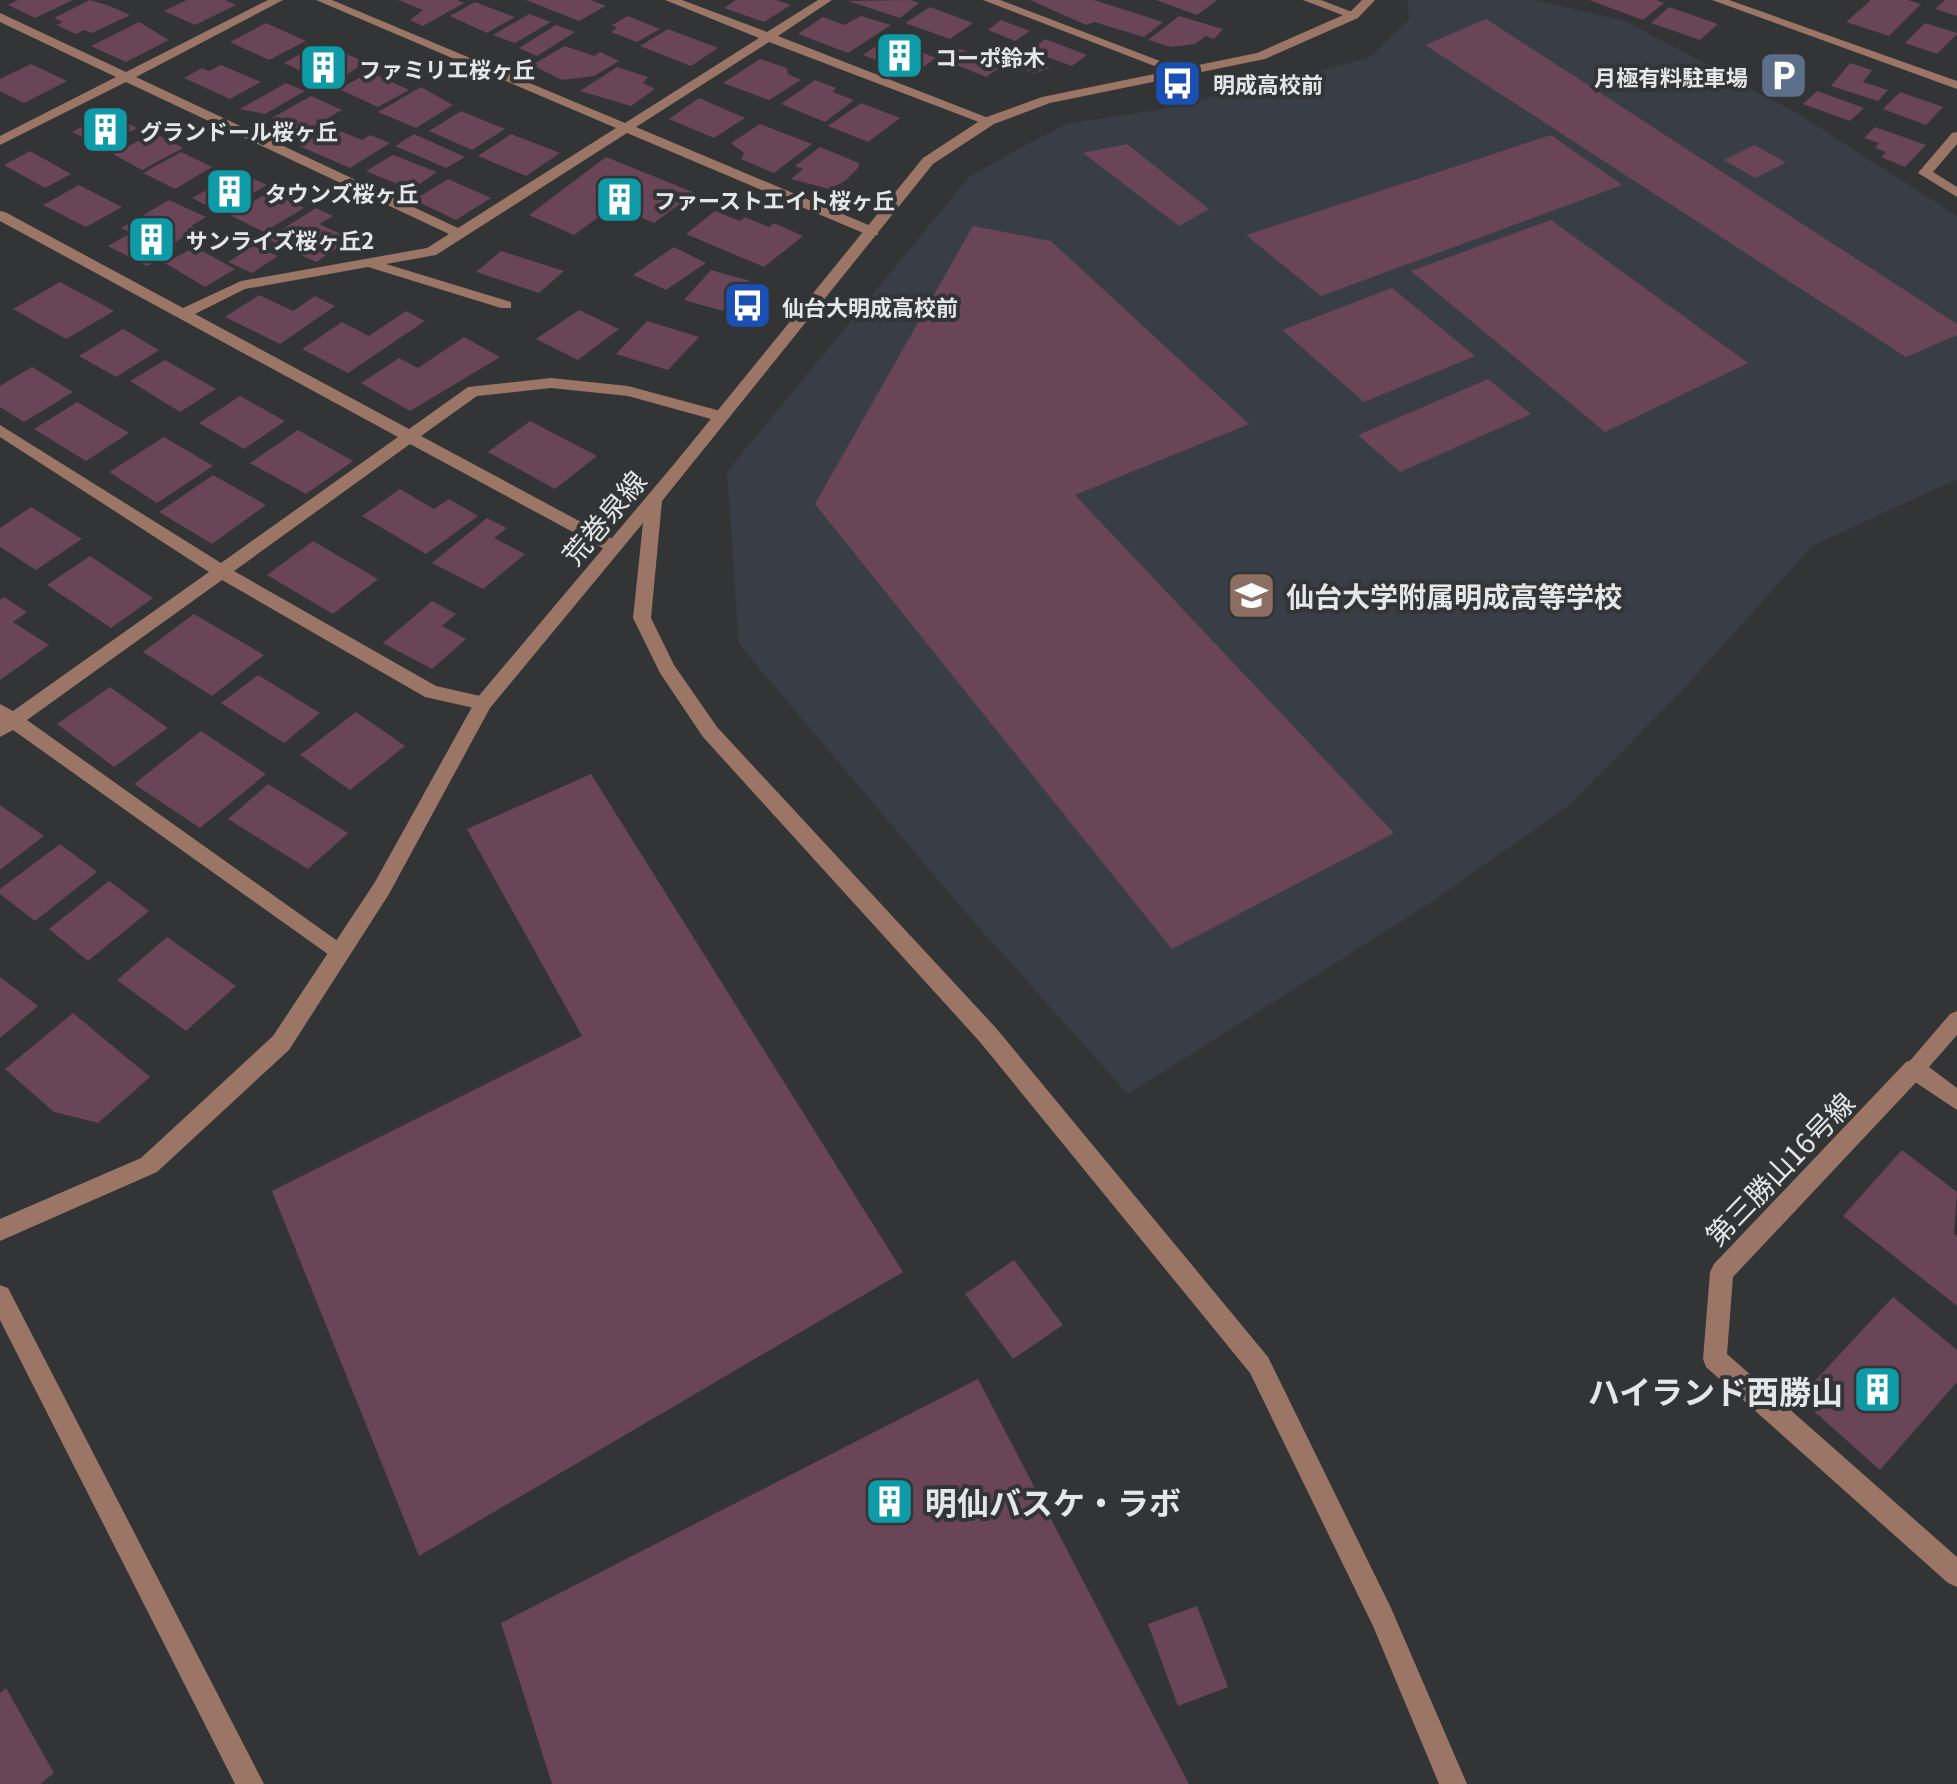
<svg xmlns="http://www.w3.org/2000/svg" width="1957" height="1784" font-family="Georgia,'Noto Sans JP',serif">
  <rect width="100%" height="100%" fill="#323436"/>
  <path fill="#393e46" d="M1407,0H1535L1626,21L1800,115L1957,216V479L1812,546L1685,687L1568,806L1430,903L1128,1094L961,907L739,644L727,472L970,176L1065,124L1164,109L1369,58L1409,20Z"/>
  <path fill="#694557" d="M18,0H73L35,18L8,5Z
    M90,0L110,6L130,15L92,33L84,30L76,34L56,25L63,22L54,18Z
    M187,0H225L236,5L195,25L164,11Z
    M398,0H457L464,3L423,26L410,20L423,10Z
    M526,0H590L606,6L579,21Z
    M736,0H776L791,5L764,22L724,8Z
    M911,0L919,3L900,18L848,1Z
    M1030,0H1094L1163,22L1144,37L1094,22L1086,25Z
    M1156,0H1217L1197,15Z
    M1589,0H1657L1664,3L1643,20Z
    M1871,0H1908L1921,4L1889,36L1846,22Z
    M1945,0H1957V16L1935,9Z
    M475,2L515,17L487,33L450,16Z
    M930,7L973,23L950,39L905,23Z
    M1669,7L1718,24L1700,40L1651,23Z
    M529,14L551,22L515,43L493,35Z
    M628,16L660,29L637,42L611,32L617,28L612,25Z
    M861,16L891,25L848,53L798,34L823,17L844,25Z
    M1179,16L1223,29L1214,39L1206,36L1195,44L1171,47L1148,40Z
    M1486,19L1957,324V335L1906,357L1425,45Z
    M1001,20L1030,31L1015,41L988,30Z
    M139,22L169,40L126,62L91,46Z
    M266,23L306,41L269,60L230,42Z
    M1925,23L1957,33V34L1937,54L1905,43Z
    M556,25L575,32L537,56L519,48Z
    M668,29L718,48L691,66L640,46Z
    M887,38L936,58L913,74L863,55Z
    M1045,39L1087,55L1072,66L1030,51Z
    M321,43L365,62L332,85L284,63Z
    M565,46L594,56L600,52L619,61L594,76L562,80L532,65Z
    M960,49L1003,65L986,77L945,60Z
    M1019,58L1050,68L1035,73L1010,65Z
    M760,59L787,68L788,74L801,80L769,100L723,83Z
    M1850,63L1872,70L1863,82L1888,90L1878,101L1831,86Z
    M31,64L67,81L24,103L0,91V79Z
    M221,65L261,82L230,99L184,78L202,68L209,71Z
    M617,67L648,77L643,83L655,89L631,106L580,91Z
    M370,72L409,90L378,107L339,89Z
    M815,80L836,88L833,92L854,100L825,122L781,104Z
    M286,83L305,91L265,114L240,109Z
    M421,87L453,105L416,128L378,112Z
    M1817,91L1864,108L1850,121L1803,104Z
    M1900,92L1943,107L1926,125L1883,109Z
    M311,96L342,110L303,132L272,118Z
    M699,98L745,118L714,138L669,119Z
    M861,103L900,118L868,142L828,126Z
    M461,111L505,129L472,150L429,131Z
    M107,113L137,128L103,146L72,132Z
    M760,124L812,144L774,173L741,159L744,153L731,143Z
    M1875,127L1926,145L1905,167L1881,157L1886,152L1875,148L1879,143L1864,138Z
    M324,131L334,135L340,131L362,140L370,135L390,143L350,168L299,146Z
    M154,133L183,148L142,170L113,154Z
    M414,134L465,157L446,168L395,146Z
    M511,134L560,153L526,176L478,156Z
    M1551,135L1622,185L1321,296L1246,235Z
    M1127,144L1209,209L1179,226L1083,153Z
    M1755,145L1786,163L1755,178L1724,160Z
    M820,147L859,163L858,168L845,181L829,189L791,179L803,169L795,166Z
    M30,151L71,174L45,188L4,165Z
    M181,152L212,167L175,189L143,173Z
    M393,155L437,172L411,190L366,171Z
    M606,157L695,193L654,223L614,206L574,235L529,215Z
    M239,172L267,185L220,212L192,198Z
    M448,179L491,198L456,220L414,200Z
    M79,185L122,207L86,227L43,205Z
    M269,192L304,208L264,232L230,215Z
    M169,200L206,217L191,226L197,229L171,245L177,248L147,266L108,246L131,233L121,228Z
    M316,208L333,216L319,224L351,239L316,262L267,239Z
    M715,211L740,221L745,217L769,227L774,223L803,236L764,267L686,234Z
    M1551,220L1748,363L1605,432L1411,271Z
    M973,226L1051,241L1249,424L1075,495L1394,833L1172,949L815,504Z
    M253,246L278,256L252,273L228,262Z
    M195,247L235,269L205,287L165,263Z
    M674,247L706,263L666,290L633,275Z
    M501,251L564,271L539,293L476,272Z
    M711,270L750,281L723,311L684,300Z
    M60,282L114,311L66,339L13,309Z
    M1392,288L1475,356L1364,402L1282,330Z
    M259,295L293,311L315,296L335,306L280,344L225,317Z
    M579,310L619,329L578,360L536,339Z
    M406,311L425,321L348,373L302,349L342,322L369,336Z
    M647,321L699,337L668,370L616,354Z
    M123,329L159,350L116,377L79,356Z
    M464,337L500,357L410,411L361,383L399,358L418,368Z
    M165,360L216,389L180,412L130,381Z
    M32,367L73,392L24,422L0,407V386Z
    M1488,379L1531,414L1400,472L1358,435Z
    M240,396L285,421L244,449L199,423Z
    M77,402L129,433L86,461L34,429Z
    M530,421L597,456L555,489L488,452Z
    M298,430L353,461L306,494L250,463Z
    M164,437L213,466L157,503L109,472Z
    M213,475L266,505L212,544L159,512Z
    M400,489L434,509L449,499L478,516L426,554L362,516Z
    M31,507L82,539L36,570L0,547V528Z
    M487,518L507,528L494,538L525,554L483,589L432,563Z
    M313,541L378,579L333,614L267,575Z
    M90,556L153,598L111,628L47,585Z
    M4,597L27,612L13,622L49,645L0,680V600Z
    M432,601L456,614L442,626L466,639L432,669L383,643Z
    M194,614L264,655L212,696L143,652Z
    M258,675L320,713L284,743L221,703Z
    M110,687L168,728L114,767L57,724Z
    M356,712L405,746L350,790L300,755Z
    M201,731L266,774L200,828L134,784Z
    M591,774L903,1272L419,1556L272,1191L582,1036L467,829Z
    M268,784L348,833L308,869L228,819Z
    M0,805L44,836L0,870Z
    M60,844L97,872L35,921L0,894V889Z
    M109,881L149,911L88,961L49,929Z
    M167,937L236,986L186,1031L117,980Z
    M0,977L38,1006L0,1038Z
    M73,1013L150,1077L98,1123L54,1112L5,1069Z
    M1902,1150L1957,1192L1954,1234L1957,1236V1306L1843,1216Z
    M1014,1260L1063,1325L1013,1359L965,1294Z
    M1893,1297L1957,1350V1382L1880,1470L1799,1398Z
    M978,1379L1189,1784H552L501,1623Z
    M1197,1606L1228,1687L1178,1706L1148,1624Z
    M6,1688L54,1773L40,1784H0V1693Z"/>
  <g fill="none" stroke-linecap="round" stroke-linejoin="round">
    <path fill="#9b7667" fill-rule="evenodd" d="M268,0H283L136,77L458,228L616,128L316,0H332L625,123L759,38L665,0H682L767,32L818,0H832L778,36L996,121L984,124L769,42L636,127L878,229V235H868L627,133L436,255L386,264L511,302V308H501L368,267L245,289L195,314L409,429L468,387L551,378L628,386L728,413L730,417L722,422L628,396L551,388L477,396L421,436L620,543V551H608L410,444L234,571L436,686L489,698L492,703L489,708L483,710L425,697L222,580L27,720L346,947L349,953L346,959L339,962L13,730L0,737V704L13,711L209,572L0,437V425L221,563L398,437L0,221V211L5,212L183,308L241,281L427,248L449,234L126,82L0,145V136L116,77L0,22V13L126,72Z
      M983,0H1000L1194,74L1183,77Z
      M1303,0H1321L1360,15L1350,18Z
      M1712,0H1729L1957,81V89Z
      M1957,132V144L1933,172L1957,187V197L1918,173L1952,133Z
      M1914,1059L1922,1062L1925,1069L1922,1076L1733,1277L1727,1354L1957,1557V1587L1948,1583L1706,1367L1703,1359L1710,1272L1714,1264L1906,1062Z
      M0,1285L8,1288L264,1784H235L0,1320Z"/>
    <path fill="#9b7667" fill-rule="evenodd" d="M1362,0H1375L1358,18L1265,59L1050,103L994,124L933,164L662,501L651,618L674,665L717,727L996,1028L1268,1357L1391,1608L1467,1784H1439L1373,1626L1250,1373L980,1042L703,737L660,673L633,618L643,523L490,708L389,894L289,1050L157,1172L0,1241V1219L141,1158L273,1036L375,882L477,698L675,463L923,158L984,118L1042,97L1257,53L1350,12Z
      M1957,1011V1035L1929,1067L1957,1088V1110L1906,1076L1903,1069L1950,1014Z"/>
  </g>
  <defs>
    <symbol id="building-square" viewBox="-11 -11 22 22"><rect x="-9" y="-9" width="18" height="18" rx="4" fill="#0f9aa8" stroke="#323436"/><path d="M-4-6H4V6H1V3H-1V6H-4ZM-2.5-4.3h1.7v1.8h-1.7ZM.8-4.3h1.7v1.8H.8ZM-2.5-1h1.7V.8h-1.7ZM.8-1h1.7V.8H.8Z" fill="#fff"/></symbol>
    <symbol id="parking-square" viewBox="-11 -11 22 22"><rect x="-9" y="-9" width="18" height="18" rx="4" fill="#5c6f8a" stroke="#323436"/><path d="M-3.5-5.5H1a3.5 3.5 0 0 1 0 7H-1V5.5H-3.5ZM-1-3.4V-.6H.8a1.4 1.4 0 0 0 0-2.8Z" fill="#fff"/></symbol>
    <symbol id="bus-square" viewBox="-11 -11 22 22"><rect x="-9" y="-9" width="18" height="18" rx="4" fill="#1a4fb4" stroke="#323436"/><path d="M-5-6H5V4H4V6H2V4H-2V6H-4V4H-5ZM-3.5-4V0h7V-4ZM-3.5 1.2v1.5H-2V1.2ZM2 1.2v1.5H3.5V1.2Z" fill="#fff"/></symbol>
    <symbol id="school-square" viewBox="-11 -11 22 22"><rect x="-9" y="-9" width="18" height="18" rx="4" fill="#8d6e63" stroke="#323436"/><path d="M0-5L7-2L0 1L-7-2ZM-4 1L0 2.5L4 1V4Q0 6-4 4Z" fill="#fff"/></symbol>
  </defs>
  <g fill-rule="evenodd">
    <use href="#building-square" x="872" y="28" width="55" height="55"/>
    <use href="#building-square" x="296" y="40" width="55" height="55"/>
    <use href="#parking-square" x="1756" y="48" width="55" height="55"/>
    <use href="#bus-square" x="1150" y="56" width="55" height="55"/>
    <use href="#building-square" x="78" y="102" width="55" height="55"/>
    <use href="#building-square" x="202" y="164" width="55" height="55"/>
    <use href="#building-square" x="592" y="172" width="55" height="55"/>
    <use href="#building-square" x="124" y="212" width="55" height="55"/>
    <use href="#bus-square" x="720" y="278" width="55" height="55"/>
    <use href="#school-square" x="1224" y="568" width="55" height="55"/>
    <use href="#building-square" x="1850" y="1362" width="55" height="55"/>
    <use href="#building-square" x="862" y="1474" width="55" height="55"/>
  </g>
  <g text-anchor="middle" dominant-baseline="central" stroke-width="8" stroke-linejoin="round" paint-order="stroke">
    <g font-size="22" font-weight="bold" fill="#e5e6e8" stroke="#323436" text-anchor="start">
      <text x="935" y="56">コーポ鈴木</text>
      <text x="359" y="68">ファミリエ桜ヶ丘</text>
      <text x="1748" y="76" text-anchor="end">月極有料駐車場</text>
      <text x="1213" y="83">明成高校前</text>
      <text x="140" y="130">グランドール桜ヶ丘</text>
      <text x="265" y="192">タウンズ桜ヶ丘</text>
      <text x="654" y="199">ファーストエイト桜ヶ丘</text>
      <text x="186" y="239">サンライズ桜ヶ丘2</text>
      <text x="782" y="306">仙台大明成高校前</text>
    </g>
    <g font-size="28" fill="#e5e6e8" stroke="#323436">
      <text transform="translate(603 517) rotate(-50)">荒巻泉線</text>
      <text transform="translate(1779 1168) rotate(-46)">第三勝山16号線</text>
    </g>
    <g font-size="28" font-weight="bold" fill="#e5e6e8" stroke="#323436" text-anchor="start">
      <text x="1286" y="595">仙台大学附属明成高等学校</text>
    </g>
    <g font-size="32" font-weight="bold" fill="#e5e6e8" stroke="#323436" text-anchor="end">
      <text x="1843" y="1390">ハイランド西勝山</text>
      <text x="925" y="1501" text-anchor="start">明仙バスケ・ラボ</text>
    </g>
  </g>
</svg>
